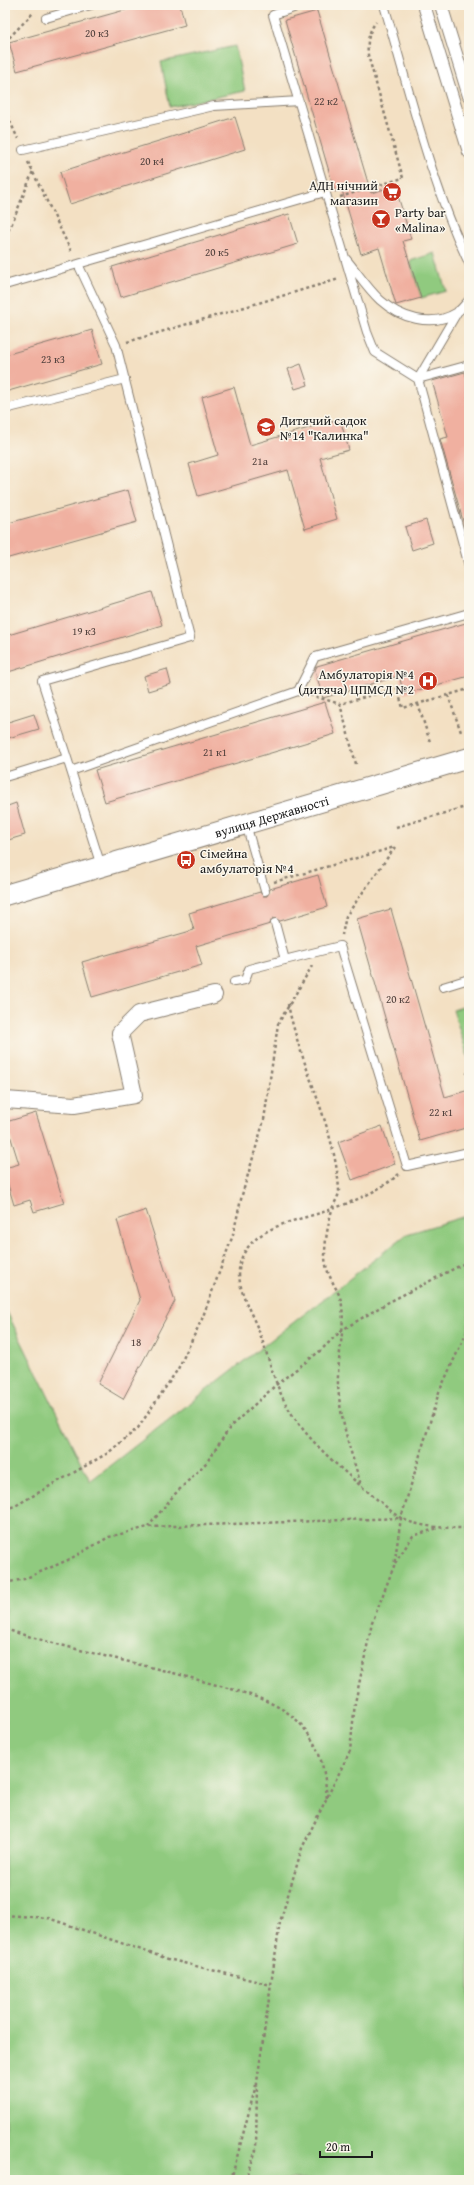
<svg xmlns="http://www.w3.org/2000/svg" width="474" height="2185" font-family="'Gentium Book Plus',serif">
  <rect width="100%" height="100%" fill="#fbf7ec"/>
  <filter id="ink" filterUnits="userSpaceOnUse"><feTurbulence type="fractalNoise" baseFrequency=".025" numOctaves="2"/><feDisplacementMap in="SourceGraphic" scale="8" xChannelSelector="R" yChannelSelector="G"/><feConvolveMatrix kernelMatrix="1 2 1 2 8 2 1 2 1" color-interpolation-filters="sRGB"/></filter>
  <filter id="wash" filterUnits="userSpaceOnUse"><feTurbulence type="fractalNoise" baseFrequency=".012" numOctaves="4" result="noise"/><feDisplacementMap in="SourceGraphic" scale="16" xChannelSelector="R" yChannelSelector="G"/><feGaussianBlur stdDeviation="0.9" result="paint"/><feColorMatrix in="noise" values="0 0 0 0 0 0 0 0 0 0 0 0 0 0 0 0 0 1.4 0 .05"/><feComposite in="paint" operator="in"/></filter>
  <g filter="url(#wash)">
    <rect width="100%" height="100%" fill="#f3e0c3"/>
    <path fill="#90ca7f" stroke="#56734e" d="M235,46L245,91L170,107L161,62Z
      M435,253L446,291L421,298L410,261Z
      M469,1005V1060L453,1010Z
      M469,1215V2180H5V1308L90,1481L407,1234Z"/>
    <g id="blocks">
      <path fill="#f0b0a0" d="M143,5H180L185,25L17,71L9,42Z
        M317,11L371,193L395,186L411,239L403,241L421,298L396,305L379,248L361,254L342,190L335,192L285,20Z
        M235,117L245,149L70,204L60,172Z
        M289,214L298,244L121,297L112,267Z
        M92,330L102,364L5,392V355Z
        M301,364L308,385L295,389L288,369Z
        M465,372L469,386V527L465,528L440,439L448,437L432,381Z
        M234,387L250,445L340,419L349,450L320,458L337,519L305,529L288,470L198,496L189,464L218,455L202,397Z
        M128,490L137,522L5,559V524Z
        M426,520L433,543L412,550L405,527Z
        M152,592L162,625L5,673V636Z
        M469,622V676L404,694L399,676L323,698L315,670L317,666Z
        M167,669L171,684L148,691L144,676Z
        M325,702L335,734L105,802L95,770Z
        M34,714L39,729L5,739V723Z
        M16,803L25,835L5,841V807Z
        M318,875L327,907L280,921L273,918L270,924L196,946L202,965L92,997L82,962L194,930L189,913L260,892L263,896H267L270,889Z
        M391,909L445,1097L469,1090V1127L420,1141L357,919Z
        M36,1113L64,1203L34,1212L30,1200L14,1205L5,1175V1168L19,1164L6,1122Z
        M382,1126L395,1164L352,1180L338,1142Z
        M146,1210L175,1301L123,1399L98,1384L140,1300L117,1220Z"/>
    </g>
  </g>
  <g filter="url(#ink)">
    <use href="#blocks" fill-opacity="0" stroke="#887e70" stroke-width="1"/>
    <g fill="none" stroke-linecap="round" stroke-linejoin="round">
      <defs>
        <path id="service" d="M302,5L273,15L367,332L375,352L418,379L469,566
          M384,5C409,89 431,185 469,263
          M46,18L91,5
          M23,150L214,106L299,101
          M346,259C357,272 367,288 380,300C400,318 431,328 456,313C461,310 465,304 469,300
          M5,285L78,264
          M418,379L458,311
          M418,379L469,365
          M5,409L125,379
          M67,758L42,681L190,638L116,345L78,264L325,192
          M71,771L298,691L315,657L469,613
          M5,777L67,758L101,866
          M246,824L265,891
          M275,923L285,960
          M234,982L245,980L249,969L340,946L407,1166L469,1152
          M443,987L469,979"/>
        <path id="pedestrian" d="M424,5L469,152
          M441,5L469,96"/>
        <path id="minor" d="M5,1100L74,1105L134,1095L120,1033L139,1014L214,995"/>
        <g id="tertiary">
          <path id="s1" d="M5,895L469,758"/>
        </g>
      </defs>
      <use href="#service" stroke="#887e70" stroke-width="10"/>
      <use href="#pedestrian" stroke="#887e70" stroke-width="14"/>
      <use href="#minor" stroke="#887e70" stroke-width="18"/>
      <use href="#tertiary" stroke="#887e70" stroke-width="22"/>
      <path stroke="#887e70" stroke-width="2.5" stroke-dasharray="3 3" stroke-linecap="butt" d="M5,42L34,12
        M5,110L18,139
        M28,162L72,253
        M340,197L403,178L368,55C367,42 368,32 376,22
        M5,235L11,226L33,171
        M127,342L339,279
        M469,680V685
        M310,695L340,704
        M448,695L461,732
        M418,704L430,742
        M356,764L340,704L397,688L403,708L469,689
        M396,827L469,806
        M274,882L395,847L346,916L342,935
        M288,1004C300,1066 336,1128 339,1191C339,1197 333,1204 332,1210C328,1224 325,1241 325,1255C325,1278 340,1288 342,1306C345,1332 337,1359 338,1385C340,1420 351,1452 361,1485
        M466,1074L469,1073
        M399,1174C381,1190 355,1201 332,1209C304,1220 259,1223 243,1255C231,1278 249,1308 258,1329C269,1356 274,1386 290,1411C310,1444 349,1476 379,1501C386,1506 393,1514 401,1518C419,1528 449,1528 469,1528
        M469,1261V1295
        M5,1509L15,1506L108,1453L138,1428L178,1369L202,1319L233,1235L242,1195L264,1120L278,1024L312,966
        M148,1527L174,1495L207,1462L231,1426L277,1384L320,1351L342,1330L387,1303L469,1261
        M395,1563L413,1536L438,1528
        M5,1583L24,1579L68,1560L109,1537L148,1527L401,1518
        M5,1629C70,1650 137,1662 202,1681C234,1690 282,1700 303,1727C322,1750 325,1772 327,1801
        M5,1915L48,1918L168,1959L271,1985
        M231,2180L256,2085
        M246,2180L256,2150L257,2082L280,1922L302,1848L350,1751L355,1703L372,1623L394,1566L401,1518L439,1392L469,1327"/>
      <use href="#service" stroke="#fff" stroke-width="8"/>
      <use href="#pedestrian" stroke="#fff" stroke-width="12"/>
      <use href="#minor" stroke="#fff" stroke-width="16"/>
      <use href="#tertiary" stroke="#fff" stroke-width="20"/>
    </g>
  </g>
  <defs>
    <symbol id="supermarket-disc" viewBox="-11 -11 22 22"><circle r="9.5" fill="#c8321e" stroke="#fbf7ec"/><path d="M-6-5.5h2.5l.6 2H6L4.5 2H-2.5L-4.4-4H-6ZM-1.5 3.2a1.3 1.3 0 1 0 .1 0ZM3 3.2a1.3 1.3 0 1 0 .1 0Z" fill="#fff"/></symbol>
    <symbol id="bar-disc" viewBox="-11 -11 22 22"><circle r="9.5" fill="#c8321e" stroke="#fbf7ec"/><path d="M-6-5H6L.8 .8V4.5H3.5V6h-7V4.5H-.8V.8Z" fill="#fff"/></symbol>
    <symbol id="school-disc" viewBox="-11 -11 22 22"><circle r="9.5" fill="#c8321e" stroke="#fbf7ec"/><path d="M0-5L7-2L0 1L-7-2ZM-4 1L0 2.5L4 1V4Q0 6-4 4Z" fill="#fff"/></symbol>
    <symbol id="hospital-disc" viewBox="-11 -11 22 22"><circle r="9.5" fill="#c8321e" stroke="#fbf7ec"/><path d="M-5-5h3v3.5h4V-5h3V5h-3V1.5h-4V5h-3Z" fill="#fff"/></symbol>
    <symbol id="bus-disc" viewBox="-11 -11 22 22"><circle r="9.5" fill="#c8321e" stroke="#fbf7ec"/><path d="M-5-6H5V4H4V6H2V4H-2V6H-4V4H-5ZM-3.5-4V0h7V-4ZM-3.5 1.2v1.5H-2V1.2ZM2 1.2v1.5H3.5V1.2Z" fill="#fff"/></symbol>
  </defs>
  <g fill-rule="evenodd">
    <use href="#supermarket-disc" x="381" y="181" width="22" height="22"/>
    <use href="#bar-disc" x="370" y="208" width="22" height="22"/>
    <use href="#school-disc" x="255" y="416" width="22" height="22"/>
    <use href="#hospital-disc" x="417" y="670" width="22" height="22"/>
    <use href="#bus-disc" x="175" y="849" width="22" height="22"/>
  </g>
  <g text-anchor="middle" dominant-baseline="central" stroke-width="3" stroke-linejoin="round" paint-order="stroke">
    <g font-size="11" fill="#51413d">
      <text x="97" y="33">20 к3</text>
      <text x="326" y="101">22 к2</text>
      <text x="152" y="161">20 к4</text>
      <text x="217" y="252">20 к5</text>
      <text x="53" y="359">23 к3</text>
      <text x="260" y="461">21а</text>
      <text x="84" y="631">19 к3</text>
      <text x="215" y="752">21 к1</text>
      <text x="398" y="999">20 к2</text>
      <text x="441" y="1112">22 к1</text>
      <text x="136" y="1342">18</text>
    </g>
    <g font-size="13" fill="#1c1c1c" stroke="#fbf7ec" text-anchor="start">
      <text x="378" y="185" text-anchor="end">АДН нічний<tspan x="378" dy="15">магазин</tspan></text>
      <text x="395" y="212">Party bar<tspan x="395" dy="15">«Malina»</tspan></text>
      <text x="280" y="420">Дитячий садок<tspan x="280" dy="15">№14 "Калинка"</tspan></text>
      <text x="414" y="674" text-anchor="end">Амбулаторія №4<tspan x="414" dy="15">(дитяча) ЦПМСД №2</tspan></text>
      <text x="200" y="853">Сімейна<tspan x="200" dy="15">амбулаторія №4</tspan></text>
    </g>
    <g font-size="13" fill="#1c1c1c" stroke="#fbf7ec">
      <text stroke="none"><textPath href="#s1" startOffset="278">вулиця Державності</textPath></text>
    </g>
  </g>
  <rect width="474" height="2185" fill="none" stroke="#fbf7ec" stroke-width="20"/>
  <path d="M320 2151v6h52v-6" fill="none" stroke="#1c1c1c" stroke-width="2"/>
  <text x="326" y="2151" font-size="12" fill="#1c1c1c" stroke="#fbf7ec" stroke-width="3" paint-order="stroke">20 m</text>
</svg>
